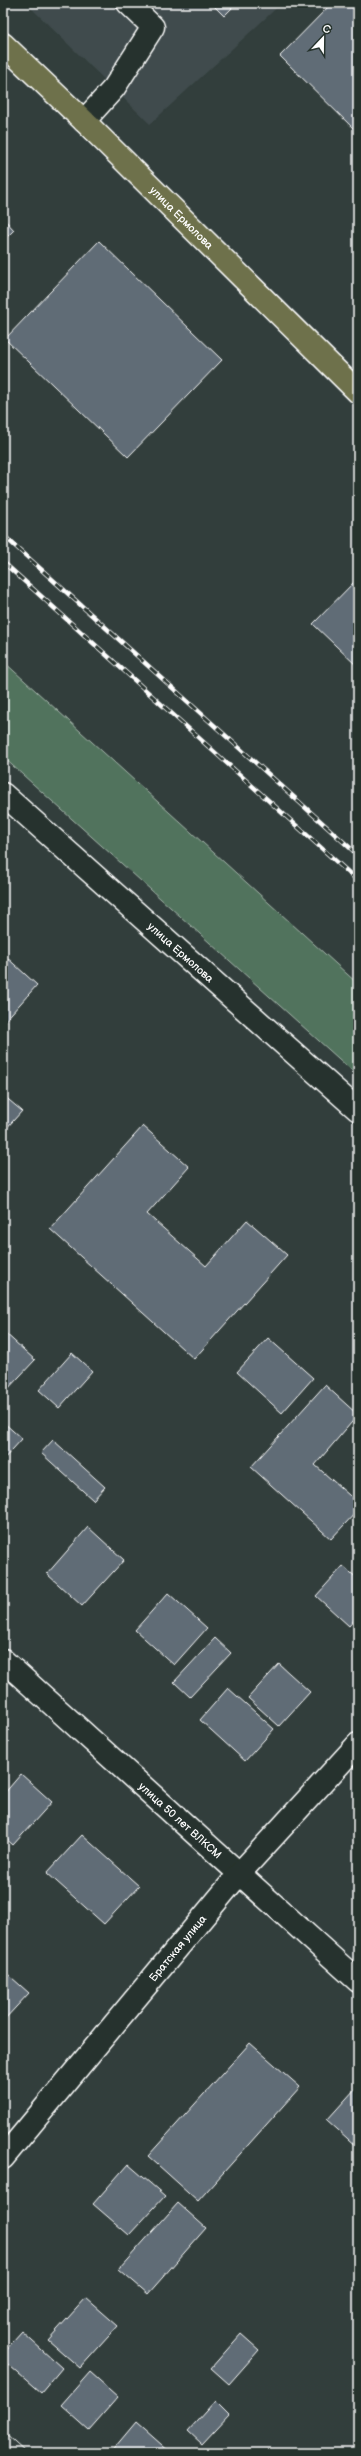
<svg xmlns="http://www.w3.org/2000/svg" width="361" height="2456" font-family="'Balsamiq Sans',sans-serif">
  <rect width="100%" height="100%" fill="#323e3c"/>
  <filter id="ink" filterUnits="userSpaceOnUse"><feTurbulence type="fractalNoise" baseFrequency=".025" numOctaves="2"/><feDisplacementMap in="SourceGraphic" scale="8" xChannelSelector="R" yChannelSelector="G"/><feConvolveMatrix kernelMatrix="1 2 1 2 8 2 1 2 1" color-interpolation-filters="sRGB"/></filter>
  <g filter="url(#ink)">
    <path fill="#404c4d" d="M26,3H282L150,124Z"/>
    <path fill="#51735d" stroke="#a8b9ae" d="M3,661L358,984V1076L3,757Z"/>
    <path fill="#606c76" stroke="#fff" d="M211,3H237L224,16Z
      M332,3H351L358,10V133L280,56Z
      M3,218L14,230L3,241Z
      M99,241L222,360L128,457L5,339Z
      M358,578V667L313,624Z
      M3,954L37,985L3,1023Z
      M3,1095L22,1111L3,1132Z
      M143,1126L189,1167L147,1214L206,1266L247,1220L287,1255L194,1359L50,1229Z
      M3,1331L35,1360L3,1394Z
      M268,1338L313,1378L282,1413L237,1372Z
      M72,1353L92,1371L59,1408L39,1390Z
      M325,1385L358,1415L315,1465L358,1503V1510L331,1539L251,1467Z
      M3,1422L22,1439L3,1460Z
      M53,1440L105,1487L93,1500L41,1453Z
      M88,1527L124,1560L82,1606L47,1574Z
      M343,1566L358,1579V1616L349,1626L316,1596Z
      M168,1593L207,1628L174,1665L135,1630Z
      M215,1638L231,1653L190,1697L174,1682Z
      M279,1664L310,1692L279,1726L248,1698Z
      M228,1688L274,1729L245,1761L200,1720Z
      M21,1774L52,1802L13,1845L3,1836V1795Z
      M82,1835L139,1886L104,1924L47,1873Z
      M3,1970L29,1993L3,2021Z
      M250,2043L300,2087L198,2201L148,2156Z
      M355,2089L358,2092V2148L327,2120Z
      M128,2164L165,2196L129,2235L93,2204Z
      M178,2203L206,2228L148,2294L119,2269Z
      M86,2298L118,2326L80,2368L48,2340Z
      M22,2332L62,2368L41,2393L3,2360V2353Z
      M241,2334L259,2350L229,2384L211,2368Z
      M90,2372L118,2397L89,2430L61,2405Z
      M215,2401L229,2415L202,2444L188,2431Z
      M136,2422L171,2453H110Z"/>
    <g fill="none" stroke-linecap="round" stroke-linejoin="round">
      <defs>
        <g id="minor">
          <path d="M84,121L114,88L153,27L128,3"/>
          <path id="s1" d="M3,794L358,1110"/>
          <path id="s2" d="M3,1660L358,1981"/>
          <path id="s3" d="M3,2158L239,1874L358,1744"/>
        </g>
        <g id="major">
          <path id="s4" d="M3,44L84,121L358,392"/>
        </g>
      </defs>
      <use href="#minor" stroke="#fff" stroke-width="25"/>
      <use href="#major" stroke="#fff" stroke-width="25"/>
      <use href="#minor" stroke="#26332d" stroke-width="22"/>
      <use href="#major" stroke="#6e714b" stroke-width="22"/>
      <path stroke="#fff" stroke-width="1" d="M3,2432L26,2453"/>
      <defs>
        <path id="rail" d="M3,535L358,855
          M3,562L358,881"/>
      </defs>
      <use href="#rail" stroke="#fff" stroke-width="4.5"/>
      <use href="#rail" stroke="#26332d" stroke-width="3" stroke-dasharray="9" stroke-linecap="butt"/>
    </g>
  </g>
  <g text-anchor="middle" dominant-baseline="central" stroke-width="3" stroke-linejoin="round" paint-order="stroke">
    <g font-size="11" fill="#fff" stroke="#26332d">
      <text stroke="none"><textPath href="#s4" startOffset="249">улица Ермолова</textPath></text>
      <text stroke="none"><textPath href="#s1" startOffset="238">улица Ермолова</textPath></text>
      <text stroke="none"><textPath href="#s2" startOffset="239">улица 50 лет ВЛКСМ</textPath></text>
      <text stroke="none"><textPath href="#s3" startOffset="273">Братская улица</textPath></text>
    </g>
  </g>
  <rect width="361" height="2456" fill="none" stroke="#26332d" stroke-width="16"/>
  <rect x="8" y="8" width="345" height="2440" fill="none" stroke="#fff" stroke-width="1.5" filter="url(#ink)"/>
  <g transform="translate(323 38) rotate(22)" stroke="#26332d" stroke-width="3" paint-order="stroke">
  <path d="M0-3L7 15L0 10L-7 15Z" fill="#ffffff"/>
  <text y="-6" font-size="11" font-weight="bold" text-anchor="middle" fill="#ffffff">С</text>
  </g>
</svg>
